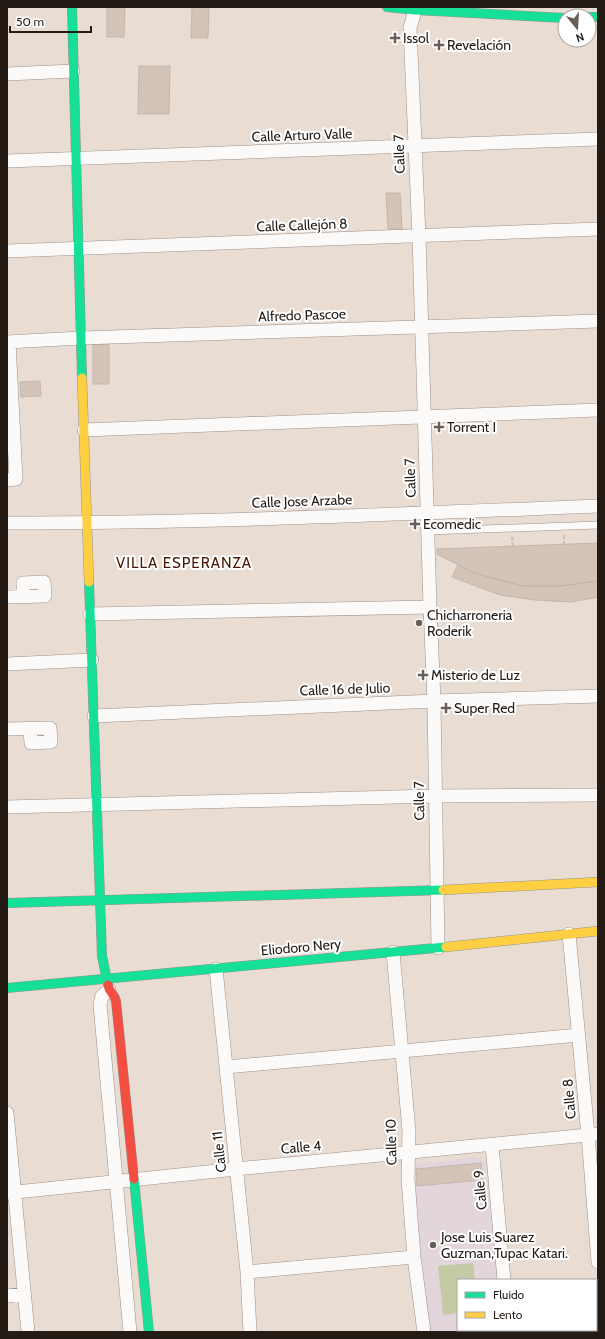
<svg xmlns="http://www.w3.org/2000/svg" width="605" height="1339" font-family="Cabin,sans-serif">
  <rect width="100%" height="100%" fill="#e9dcd3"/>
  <path fill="#e2d5dc" d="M477,1157L485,1163L498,1280H458V1330H503V1332H428L413,1168L418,1164Z"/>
  <path fill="#c4caa3" d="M473,1263L475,1280H458V1313L443,1315L438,1266Z"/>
  <path fill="#d4c3b7" stroke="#c1b7b0" d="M107,7H125L124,37H107Z
    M192,7H209L208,38H191Z
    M139,66H170L169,114H138Z
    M386,193H400L402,229H388Z
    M93,344H109V384H93Z
    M40,381L41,396L21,397L20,382Z
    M598,543V581L561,586H522L474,573L437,554V549Z
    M458,565L474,573L522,586H561L598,581V597L571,602L535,600L500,595L452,577Z
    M481,1163L483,1180L417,1186L416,1169Z"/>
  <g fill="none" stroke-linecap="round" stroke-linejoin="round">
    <defs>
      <path id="lane" d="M428,531L598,525"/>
      <path id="street" d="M416,7L410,28L419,237L430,607L434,701L438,948
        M7,74L73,71
        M7,161L598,139
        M7,251L598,229
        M7,342L81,338L598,321
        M84,430L598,410
        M7,480L16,479L9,342
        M7,523C204,523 401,514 598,506
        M7,597L45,596L44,582L23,583V597
        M90,614L430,607
        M7,664L92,660
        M94,716L434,701L598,696
        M7,729L50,728L51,742L31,743L30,729
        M7,807L435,796L598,795
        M569,934L588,1135L598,1262
        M393,952L409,1131L408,1179L414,1257L424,1332
        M216,969L247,1272L250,1332
        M109,990L102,996L100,1005L130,1332
        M226,1067L579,1035
        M7,1113L28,1332
        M492,1145L504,1280
        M7,1193L236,1169L598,1134
        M247,1272L414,1257
        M7,1296L24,1294
        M509,1330V1332"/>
      <path id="fast" d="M72,7L82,378
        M387,7L416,10L565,18
        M589,17H598
        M89,582L102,956L108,985
        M7,903L443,890
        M7,988L446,947
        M134,1179L149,1332"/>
      <path id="slow" d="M82,378L89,582
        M443,890L598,882
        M446,947L598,931"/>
      <path id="jam" d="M108,985C109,992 114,993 116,1001L134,1179"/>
    </defs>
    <use href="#lane" stroke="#9b918a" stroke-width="8"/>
    <use href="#street" stroke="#9b918a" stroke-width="14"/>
    <use href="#fast" stroke="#9b918a" stroke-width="10"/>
    <use href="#slow" stroke="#9b918a" stroke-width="10"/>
    <use href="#jam" stroke="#9b918a" stroke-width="10"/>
    <path stroke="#c4c0bd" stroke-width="2" stroke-dasharray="4 2" stroke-linecap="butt" d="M564,535V544
      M512,537L513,546"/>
    <use href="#lane" stroke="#fcfaf8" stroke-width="7"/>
    <use href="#street" stroke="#fcfaf8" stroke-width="13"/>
    <use href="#fast" stroke="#16e098" stroke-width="9"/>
    <use href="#slow" stroke="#ffcf43" stroke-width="9"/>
    <use href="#jam" stroke="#f24e42" stroke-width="9"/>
  </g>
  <g fill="#695f58" stroke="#fff" stroke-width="1.5">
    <path d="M393 32h4v4h4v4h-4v4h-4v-4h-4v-4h4z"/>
    <path d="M437 39h4v4h4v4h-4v4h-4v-4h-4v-4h4z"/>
    <path d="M437 421h4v4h4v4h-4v4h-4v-4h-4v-4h4z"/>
    <path d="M413 518h4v4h4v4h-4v4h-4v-4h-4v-4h4z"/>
    <circle cx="419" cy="623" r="4"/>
    <path d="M421 669h4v4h4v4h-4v4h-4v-4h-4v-4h4z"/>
    <path d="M444 702h4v4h4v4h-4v4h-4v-4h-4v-4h4z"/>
    <circle cx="433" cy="1245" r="4"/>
  </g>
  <g text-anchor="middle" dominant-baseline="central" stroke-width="4" stroke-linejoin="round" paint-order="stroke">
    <g font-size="14" fill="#241b15" stroke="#fff" text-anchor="start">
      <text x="403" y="38">Issol</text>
      <text x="447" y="45">Revelación</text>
      <text x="447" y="427">Torrent I</text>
      <text x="423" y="524">Ecomedic</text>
      <text x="427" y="615">Chicharroneria<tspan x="427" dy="16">Roderik</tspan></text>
      <text x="431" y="675">Misterio de Luz</text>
      <text x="454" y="708">Super Red</text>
      <text x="441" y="1237">Jose Luis Suarez<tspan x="441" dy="16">Guzman,Tupac Katari.</tspan></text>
    </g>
    <g font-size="14" fill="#241b15" stroke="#fff">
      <text transform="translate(302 135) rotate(-2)">Calle Arturo Valle</text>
      <text transform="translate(399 154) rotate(-92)">Calle 7</text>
      <text transform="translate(302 225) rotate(-2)">Calle Callejón 8</text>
      <text transform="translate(302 315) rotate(-2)">Alfredo Pascoe</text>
      <text transform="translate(410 478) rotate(-92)">Calle 7</text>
      <text transform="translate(302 501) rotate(-2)">Calle Jose Arzabe</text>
      <text transform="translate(345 689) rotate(-2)">Calle 16 de Julio</text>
      <text transform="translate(419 801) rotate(-91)">Calle 7</text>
      <text transform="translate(301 947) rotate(-5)">Eliodoro Nery</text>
      <text transform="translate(569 1099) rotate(-95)">Calle 8</text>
      <text transform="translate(391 1142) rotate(-91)">Calle 10</text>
      <text transform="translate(301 1147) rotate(-5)">Calle 4</text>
      <text transform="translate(219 1152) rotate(-96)">Calle 11</text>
      <text transform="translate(480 1190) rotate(-95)">Calle 9</text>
    </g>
    <g font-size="15" letter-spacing="1" fill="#491903" stroke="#fff">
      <text x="184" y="563">VILLA ESPERANZA</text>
    </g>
  </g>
  <rect width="605" height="1339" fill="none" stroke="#241b15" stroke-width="16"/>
  <rect x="457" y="1279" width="140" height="52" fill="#ffffff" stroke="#a7a4a1"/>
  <rect x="465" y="1292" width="20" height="6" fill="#16e098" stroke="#a7a4a1"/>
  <text x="493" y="1299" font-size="12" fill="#241b15">Fluido</text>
  <rect x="465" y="1312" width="20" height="6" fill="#ffcf43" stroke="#a7a4a1"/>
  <text x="493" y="1319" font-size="12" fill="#241b15">Lento</text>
  <g transform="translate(577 28) rotate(162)"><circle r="19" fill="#ffffff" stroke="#a7a4a1"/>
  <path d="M0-3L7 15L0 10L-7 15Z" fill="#695f58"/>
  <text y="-6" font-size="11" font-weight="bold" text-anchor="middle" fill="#241b15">N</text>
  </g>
  <path d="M10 26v6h81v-6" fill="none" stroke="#241b15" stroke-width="2"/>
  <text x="16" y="26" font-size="12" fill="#241b15" stroke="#ffffff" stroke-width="3" paint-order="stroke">50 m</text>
</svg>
